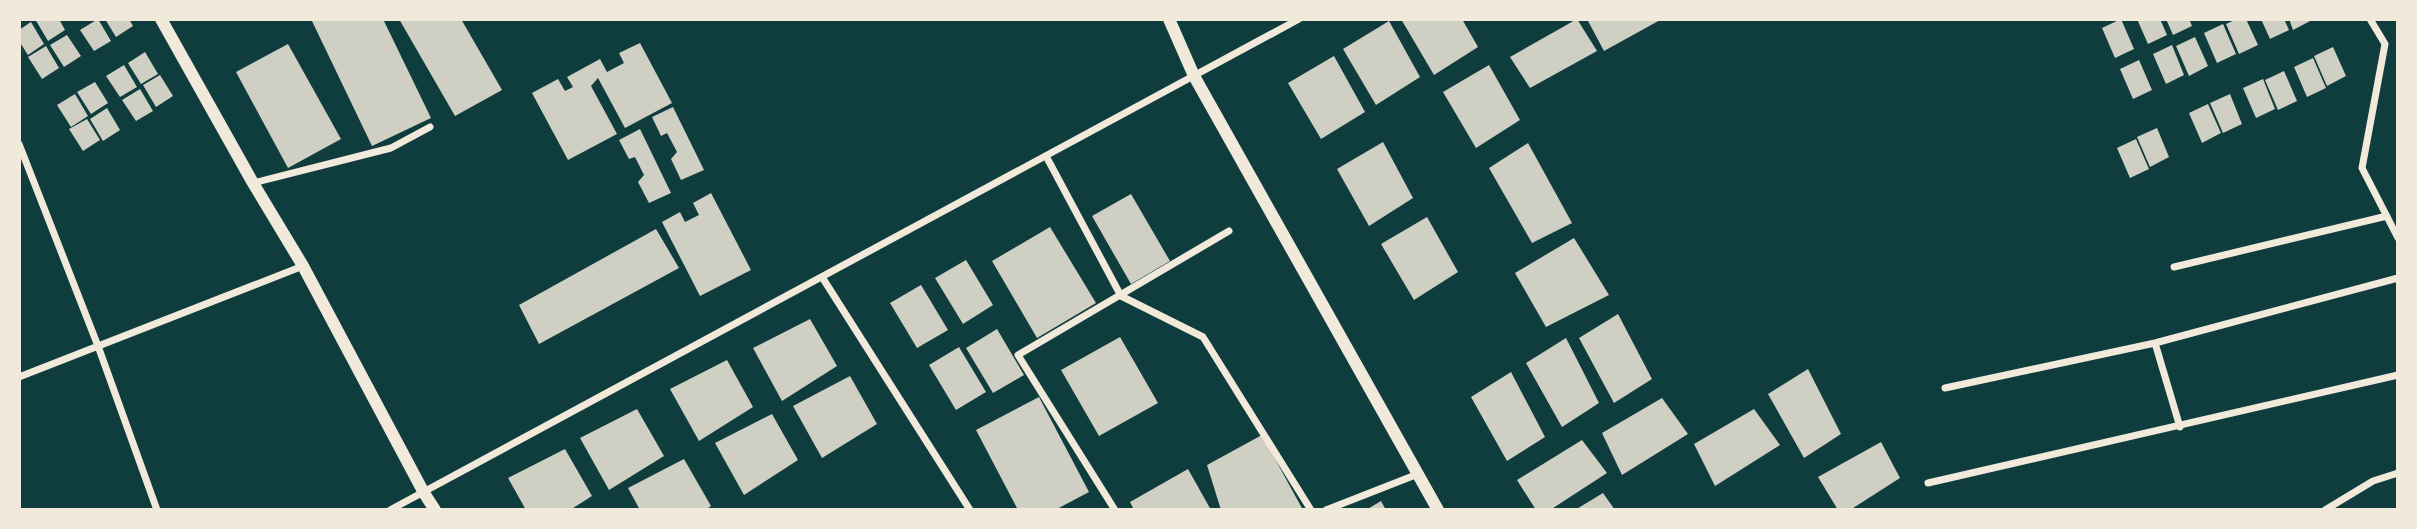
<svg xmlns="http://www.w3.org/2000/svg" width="2417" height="529" font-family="'Alegreya Sans',sans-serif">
  <rect width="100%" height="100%" fill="#0f3d3e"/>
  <path fill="#cfcfc3" d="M35,19H59L65,30L48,41Z
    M98,19L111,41L94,51L80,30Z
    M105,19H129L133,26L116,37Z
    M311,19H383L431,118L372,146Z
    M399,19H461L502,90L455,116Z
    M1401,19H1462L1478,47L1434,75Z
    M1577,19L1597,51L1530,88L1510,57Z
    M1587,19H1662L1604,51Z
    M2121,19L2134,49L2115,58L2102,28Z
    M2137,19H2160L2167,35L2148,44Z
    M2166,19H2189L2192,26L2173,35Z
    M2237,19H2246L2258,45L2239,54L2226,24Z
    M2261,19H2284L2289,30L2270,39Z
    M2289,19H2314L2293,30Z
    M1389,21L1420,77L1376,105L1343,49Z
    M31,22L44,44L28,55L19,41V30Z
    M2223,24L2236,54L2217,63L2204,33Z
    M67,35L81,56L64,67L50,45Z
    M2195,37L2208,66L2189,76L2176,46Z
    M640,43L672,103L625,128L598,78L591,86L617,134L568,160L532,93L558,79L565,91L573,87L567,77L600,59L607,72L624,63L619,53Z
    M288,44L341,139L288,168L236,72Z
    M2172,45L2184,75L2166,84L2153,54Z
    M46,46L59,68L42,79L28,57Z
    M2333,47L2346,76L2327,86L2314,56Z
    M145,52L158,74L141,84L128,63Z
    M1334,56L1365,112L1321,139L1288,83Z
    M2313,58L2326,88L2307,97L2294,67Z
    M2139,60L2152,90L2133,99L2120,69Z
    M124,65L137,87L120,97L106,76Z
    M1489,65L1520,120L1476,148L1443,92Z
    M2284,71L2297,101L2278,110L2265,80Z
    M160,75L173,96L156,107L143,85Z
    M2263,79L2275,109L2256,118L2243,88Z
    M95,82L108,103L91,114L77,92Z
    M140,89L153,111L136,121L122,100Z
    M75,94L88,116L71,127L57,105Z
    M2230,94L2242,124L2223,133L2210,103Z
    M2208,104L2221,133L2202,143L2189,113Z
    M673,107L704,170L681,180L671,159L677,152L667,133L661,136L652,117Z
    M107,108L120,130L103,141L90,119Z
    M87,119L100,140L83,151L69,129Z
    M2157,128L2169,157L2150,167L2137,137Z
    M640,129L671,193L649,203L638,182L644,175L635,157L629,159L619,140Z
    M2136,139L2149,169L2130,178L2117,148Z
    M1383,142L1413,198L1369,226L1337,169Z
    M1528,143L1572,223L1532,243L1489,168Z
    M711,193L751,270L700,296L662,222L680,212L685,222L699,215L693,203Z
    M1131,194L1170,261L1131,284L1092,216Z
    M1427,217L1458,272L1414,300L1381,244Z
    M1050,227L1096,303L1037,338L992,261Z
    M656,229L679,268L539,344L519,305Z
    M1574,238L1609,295L1546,327L1515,273Z
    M966,260L993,305L963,324L935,278Z
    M921,285L948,330L917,348L890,303Z
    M1618,314L1652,379L1614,403L1579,338Z
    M810,319L837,366L782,401L753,348Z
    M997,329L1024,375L993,393L966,348Z
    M1120,337L1158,403L1099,436L1061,370Z
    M1566,338L1599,403L1562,427L1526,363Z
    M959,347L986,392L956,410L929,365Z
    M727,360L753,407L699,441L670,389Z
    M1808,369L1841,434L1804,458L1768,394Z
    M1511,372L1545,437L1507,461L1471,397Z
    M850,376L877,424L822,458L793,406Z
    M1039,397L1089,492L1055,510H1018L976,430Z
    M1662,398L1688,434L1622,475L1602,433Z
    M637,409L664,456L609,490L580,438Z
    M1754,409L1780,445L1715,486L1694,444Z
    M772,414L798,460L744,495L715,443Z
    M1262,435L1303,510H1221L1207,465Z
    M1582,440L1607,473L1550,510H1536L1517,480Z
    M1881,442L1900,478L1850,510H1838L1818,477Z
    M565,449L592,496L570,510H526L508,478Z
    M684,459L711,506L705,510H640L628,488Z
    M1188,469L1211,510H1134L1130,502Z
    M1603,493L1615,510H1575Z
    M1381,501L1386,510H1366Z"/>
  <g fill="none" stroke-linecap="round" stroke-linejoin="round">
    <path stroke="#f1e9da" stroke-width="7" d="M2370,19L2385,44L2362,168L2398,238
      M19,144L98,346L157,510
      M1046,156L1121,296L1203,337L1311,510
      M253,183L391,148L430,127
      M2174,267L2387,216
      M822,277L970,510
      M19,377L303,266
      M1945,388L2155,343
      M2180,427L2155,343L2398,278
      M1928,483L2398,375
      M390,510L1299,19
      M1115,510L1018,355L1229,231
      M1326,510L1418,474
      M2325,510L2373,481L2398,473"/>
    <path stroke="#f1e9da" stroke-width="12" d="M161,19L253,183L303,266L424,493L435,510
      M1169,19L1194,76L1438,510"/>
  </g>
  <rect width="2417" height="529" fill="none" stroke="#f1e9da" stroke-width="42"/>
</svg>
